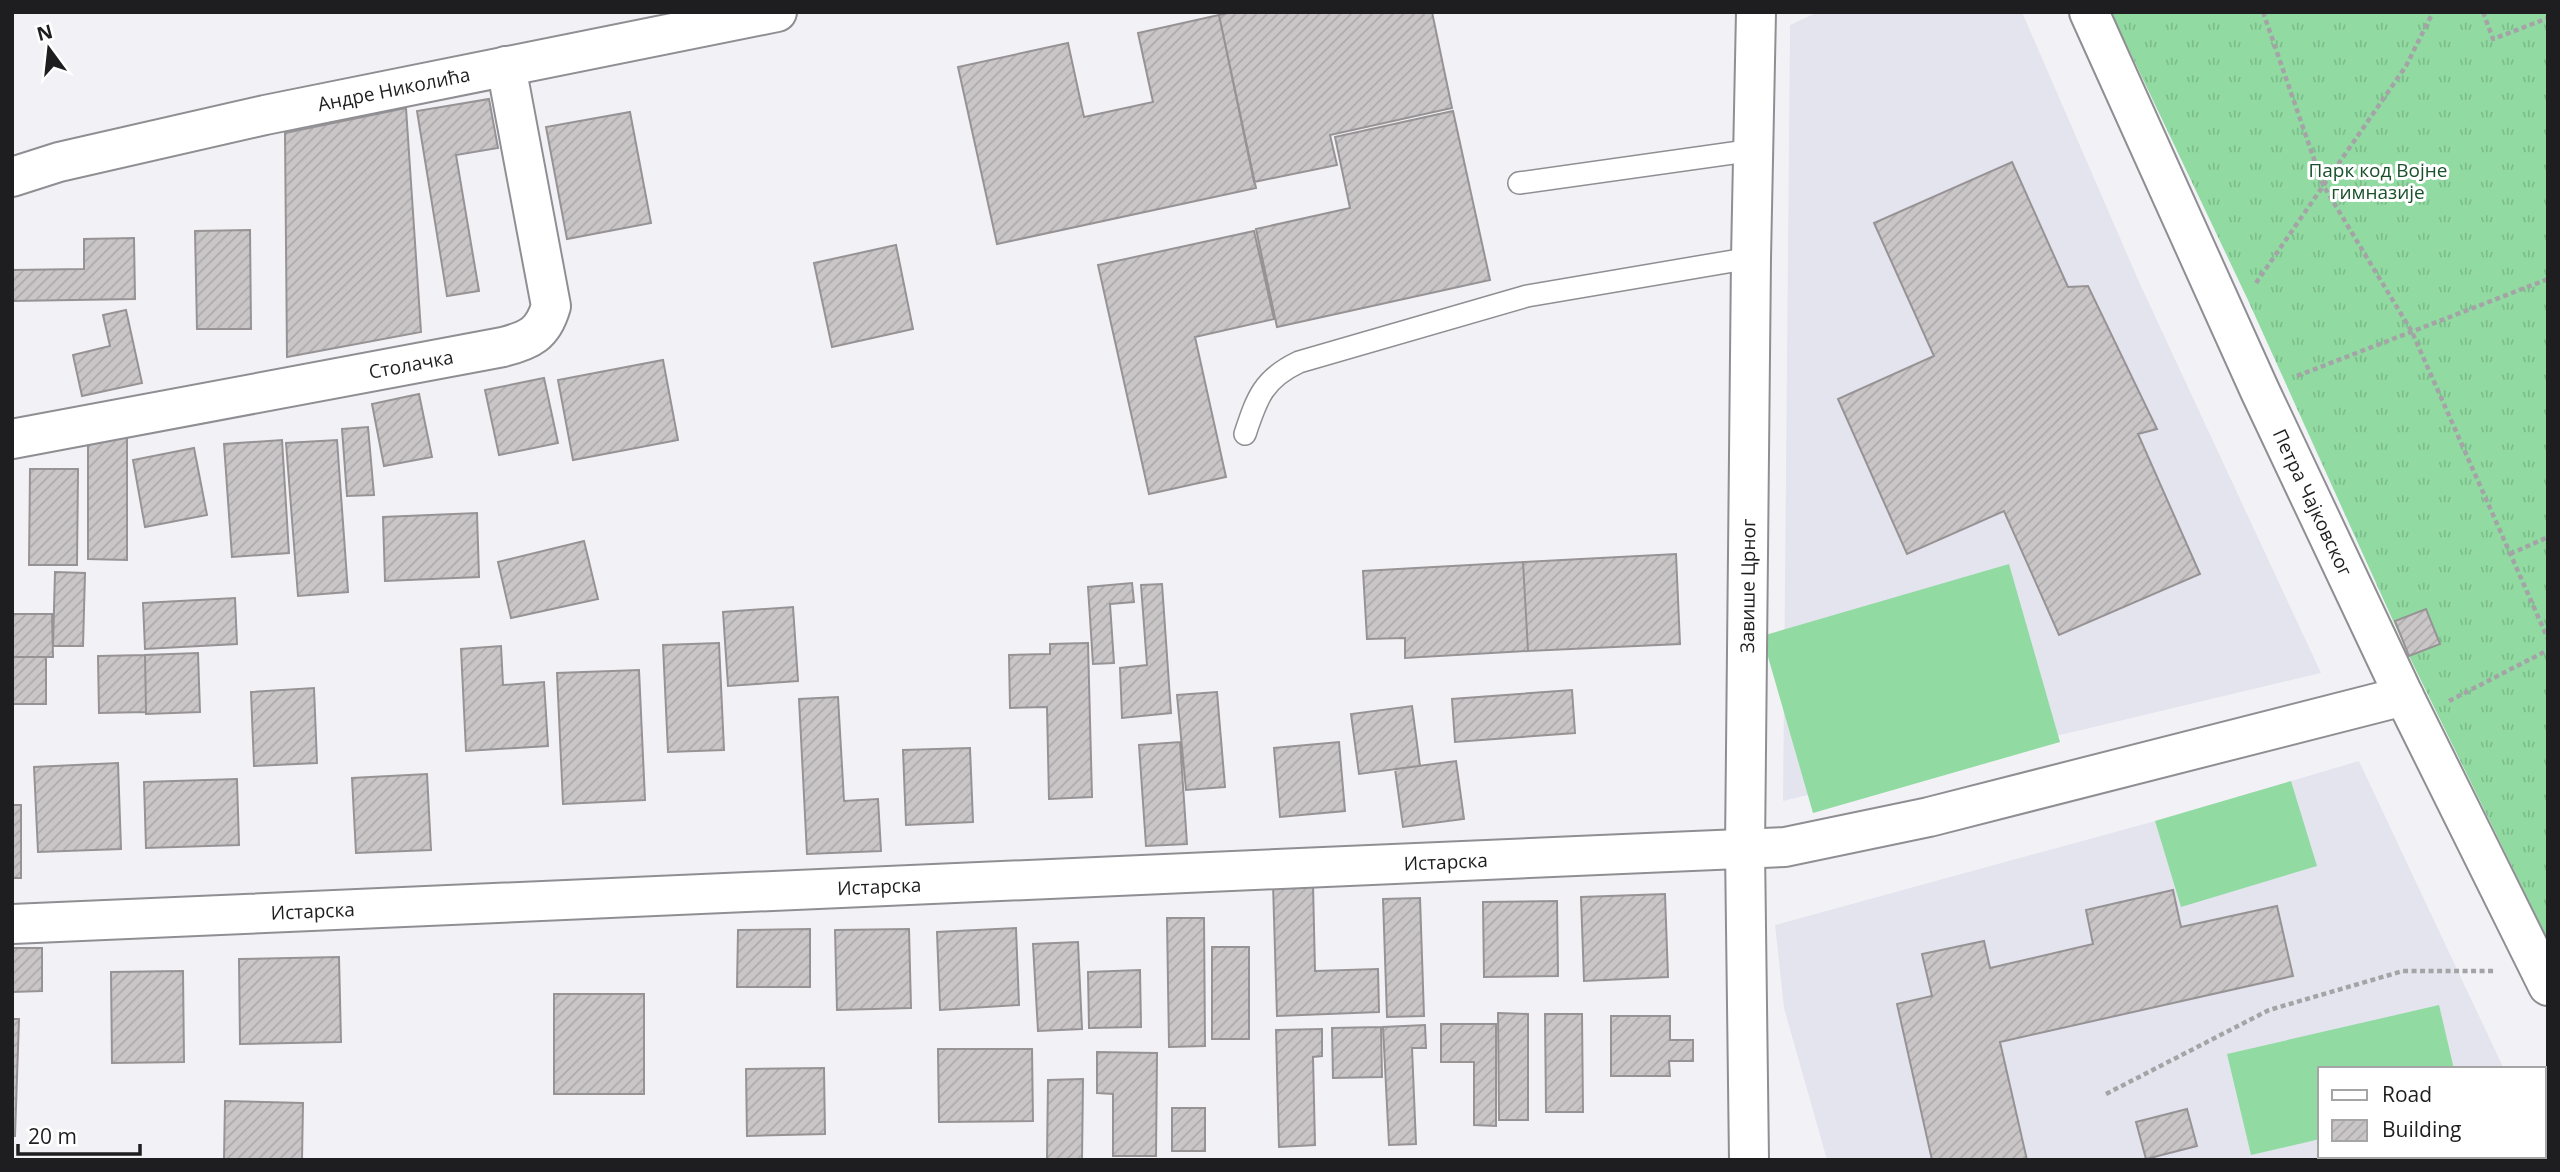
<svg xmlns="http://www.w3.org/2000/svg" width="2560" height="1172" font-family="'Open Sans',sans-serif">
  <defs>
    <pattern id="grass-tufts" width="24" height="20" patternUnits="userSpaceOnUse" patternTransform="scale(1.75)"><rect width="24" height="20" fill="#91dba2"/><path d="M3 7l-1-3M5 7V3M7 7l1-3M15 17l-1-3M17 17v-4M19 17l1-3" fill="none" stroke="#7dbc8b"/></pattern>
    <pattern id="building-hatch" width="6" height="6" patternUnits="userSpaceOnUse" patternTransform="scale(1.75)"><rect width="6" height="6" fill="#cac6c8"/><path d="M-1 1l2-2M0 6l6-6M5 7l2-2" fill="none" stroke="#adaaac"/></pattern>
  </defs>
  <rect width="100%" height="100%" fill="#f2f2f6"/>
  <path fill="#e4e4ef" d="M1818,12H2022L2140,284L2321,673L1783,801L1790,25Z
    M2359,761L2504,1069H2320V1156L2544,1155L2547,1160H1827L1784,1008L1775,925L2155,821Z"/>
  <path fill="url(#grass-tufts)" d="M2111,12H2548V940L2409,656L2247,298Z"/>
  <path fill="#91dba2" d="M2009,564L2060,742L1813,813L1762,636Z
    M2291,781L2317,866L2181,907L2155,821Z
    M2439,1005L2454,1069H2320V1139L2251,1155L2227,1054Z"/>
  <path fill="url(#building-hatch)" stroke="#979395" stroke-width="2" d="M1232,12H1432L1452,108L1330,135L1337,165L1254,182L1219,15Z
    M1219,15L1256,188L997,244L958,67L1068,43L1084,117L1153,102L1138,33Z
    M489,99L498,148L456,155L479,291L447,296L417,111Z
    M406,108L421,332L287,357L285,133Z
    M1453,111L1490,280L1277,327L1256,229L1350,208L1335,137Z
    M630,112L651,223L567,239L546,127Z
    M2012,162L2068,287L2088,286L2157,429L2138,434L2200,574L2059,635L2004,511L1907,554L1838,399L1934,356L1874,223Z
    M250,230L251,329H197L195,231Z
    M1254,231L1274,319L1195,337L1226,477L1149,494L1098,265Z
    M134,238L135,299L12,301V270L84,269V239Z
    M896,245L913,329L832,347L814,263Z
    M126,310L142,383L82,396L73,355L110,346L103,315Z
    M663,360L678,440L573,460L558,380Z
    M544,378L558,443L499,455L485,390Z
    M419,394L432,457L384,466L372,404Z
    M368,427L374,495L347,496L342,429Z
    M88,436H127V560L88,559Z
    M282,440L289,553L232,557L224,444Z
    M337,440L348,592L298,596L286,443Z
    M194,448L207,515L145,527L133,460Z
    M30,469H78L77,565H29Z
    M477,513L479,577L385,581L383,517Z
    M584,541L598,599L511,618L498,562Z
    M1676,554L1680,644L1528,651L1523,562Z
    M1523,562L1528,651L1405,658V638L1367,639L1363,571Z
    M55,572L85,573L83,646H53Z
    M1132,583L1134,602L1110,604L1114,663L1093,664L1088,587Z
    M1162,584L1171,713L1122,718L1120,668L1147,665L1141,585Z
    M235,598L237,644L145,649L143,603Z
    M793,607L798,681L728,686L723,612Z
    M2426,609L2440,644L2409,656L2395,621Z
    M12,614H52L53,657H12Z
    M719,643L724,750L668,752L663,645Z
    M1088,643L1092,797L1049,799L1047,707L1010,708L1009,655L1050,654V644Z
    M501,646L503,685L544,682L548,746L466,751L461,649Z
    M198,653L200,712L146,714L145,655Z
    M145,655L146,712L99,713L98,656Z
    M12,657H46V704H12Z
    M639,670L645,800L563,804L557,673Z
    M314,688L317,763L254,766L251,692Z
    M1572,690L1575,733L1455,742L1452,699Z
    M1217,692L1225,787L1186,790L1177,695Z
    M838,697L844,801L878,799L881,851L807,854L799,699Z
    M1412,706L1420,766L1359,774L1351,714Z
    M1180,742L1187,844L1146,846L1139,745Z
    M1339,742L1345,811L1280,817L1274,748Z
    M970,748L973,822L906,825L903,750Z
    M1456,761L1464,819L1403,827L1395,769Z
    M118,763L121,849L38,852L34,767Z
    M427,774L431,850L356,853L352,778Z
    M237,779L239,845L146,848L144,782Z
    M12,805H21V878H12Z
    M1273,884H1313L1315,971L1378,969L1379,1012L1277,1016Z
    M2173,890L2181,927L2277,906L2293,976L2000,1042L2027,1160H1932L1897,1004L1932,996L1922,954L1984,941L1990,968L2093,944L2086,910Z
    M1665,894L1668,977L1584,981L1581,897Z
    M1420,898L1424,1016L1387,1017L1383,899Z
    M1557,901L1558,976L1484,977L1483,902Z
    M1167,918H1204L1205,1046L1169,1047Z
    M1016,928L1019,1005L940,1010L937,932Z
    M810,929V987H737L738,930Z
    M909,929L911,1008L837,1010L835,930Z
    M1078,942L1082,1029L1038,1031L1033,944Z
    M1212,947H1249V1039H1212Z
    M12,948H42V991L12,992Z
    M339,957L341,1042L240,1044L239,959Z
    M1140,970L1141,1027L1089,1028L1088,972Z
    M183,971L184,1062L112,1063L111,972Z
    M554,994H644V1094H554Z
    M1498,1013L1528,1014V1120H1499Z
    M1545,1014H1582L1583,1112H1546Z
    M1611,1016H1670V1040H1693V1061H1669L1670,1076H1611Z
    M12,1019H19L15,1136H12Z
    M1441,1024H1496V1126L1474,1125V1062H1441Z
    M1425,1025L1426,1048H1412L1416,1144L1389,1145L1383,1027Z
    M1381,1027L1382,1077L1333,1078L1332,1028Z
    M1322,1029V1056L1313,1057L1315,1145L1279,1147L1276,1030Z
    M938,1049H1032L1033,1121L939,1122Z
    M1097,1052L1157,1053L1156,1156H1113V1094L1097,1093Z
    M824,1068L825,1134L747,1136L746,1069Z
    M1083,1079L1082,1160H1047L1048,1080Z
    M225,1101L303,1103L302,1160H224Z
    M1172,1108H1205V1151H1172Z
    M2187,1109L2197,1146L2146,1159L2136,1122Z"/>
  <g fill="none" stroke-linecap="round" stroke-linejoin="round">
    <defs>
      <path id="service" d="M1519,183L1754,150
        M1245,434C1257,398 1263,379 1299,362L1527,296L1751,258"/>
      <g id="minor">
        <path id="s1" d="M2089,12L2260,391L2404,696L2548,986"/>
        <path id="s2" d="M12,177L59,162L265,115L777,12"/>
        <path id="s3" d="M12,439L503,347C530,340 543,334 551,306L506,66"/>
        <path id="s4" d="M12,924L1785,847L1929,817L2404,696"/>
        <path id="s5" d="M1749,1160L1745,849L1751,258L1756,12"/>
      </g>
    </defs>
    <use href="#service" stroke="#8f8f93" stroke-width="24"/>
    <use href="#minor" stroke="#8f8f93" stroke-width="42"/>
    <path stroke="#a4a4a7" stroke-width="4.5" stroke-dasharray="5 3.5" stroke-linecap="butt" d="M2263,12L2323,185L2412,332L2548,639
      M2483,12L2493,39L2548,18
      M2256,283L2406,66L2433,12
      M2297,376L2548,279
      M2510,554L2548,537
      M2449,701L2548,650
      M2106,1094L2269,1010L2403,971H2494"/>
    <use href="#service" stroke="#fff" stroke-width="21"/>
    <use href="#minor" stroke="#fff" stroke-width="38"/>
  </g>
  <g text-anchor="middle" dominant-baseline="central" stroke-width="6" stroke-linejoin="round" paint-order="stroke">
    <g font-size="19" fill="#1e1e20" stroke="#fff">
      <text stroke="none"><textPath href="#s2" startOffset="392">Андре Николића</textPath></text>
      <text stroke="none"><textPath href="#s3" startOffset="406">Столачка</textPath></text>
      <text stroke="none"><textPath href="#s1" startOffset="539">Петра Чајковског</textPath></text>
      <text stroke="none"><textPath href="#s5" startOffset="574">Завише Црног</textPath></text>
      <text stroke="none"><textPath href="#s4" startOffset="1435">Истарска</textPath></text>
      <text stroke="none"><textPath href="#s4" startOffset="868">Истарска</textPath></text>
      <text stroke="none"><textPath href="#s4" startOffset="301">Истарска</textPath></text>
    </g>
    <g font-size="19" fill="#19512b" stroke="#fff">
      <text x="2378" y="170">Парк код Војне<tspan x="2378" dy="22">гимназије</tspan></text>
    </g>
  </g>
  <rect width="2560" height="1172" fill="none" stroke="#1e1e20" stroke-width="28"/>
  <rect x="2318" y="1067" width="228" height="91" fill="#ffffff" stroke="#a5a5a6" stroke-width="2"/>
  <rect x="2332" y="1090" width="35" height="10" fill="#ffffff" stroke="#a5a5a6" stroke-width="2"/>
  <text x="2382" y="1102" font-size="21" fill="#1e1e20">Road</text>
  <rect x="2332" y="1120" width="35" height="21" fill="url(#building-hatch)" stroke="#a5a5a6" stroke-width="2"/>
  <text x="2382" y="1137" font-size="21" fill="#1e1e20">Building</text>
  <g transform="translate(49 49) rotate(345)" stroke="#ffffff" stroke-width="5" paint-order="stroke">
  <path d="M0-5L12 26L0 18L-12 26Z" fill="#1e1e20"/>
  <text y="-10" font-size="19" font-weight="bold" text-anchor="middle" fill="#1e1e20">N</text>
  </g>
  <path d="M18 1144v10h122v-10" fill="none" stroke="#1e1e20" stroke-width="3.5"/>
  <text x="28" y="1144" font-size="21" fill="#1e1e20" stroke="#ffffff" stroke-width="5" paint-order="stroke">20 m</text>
</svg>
